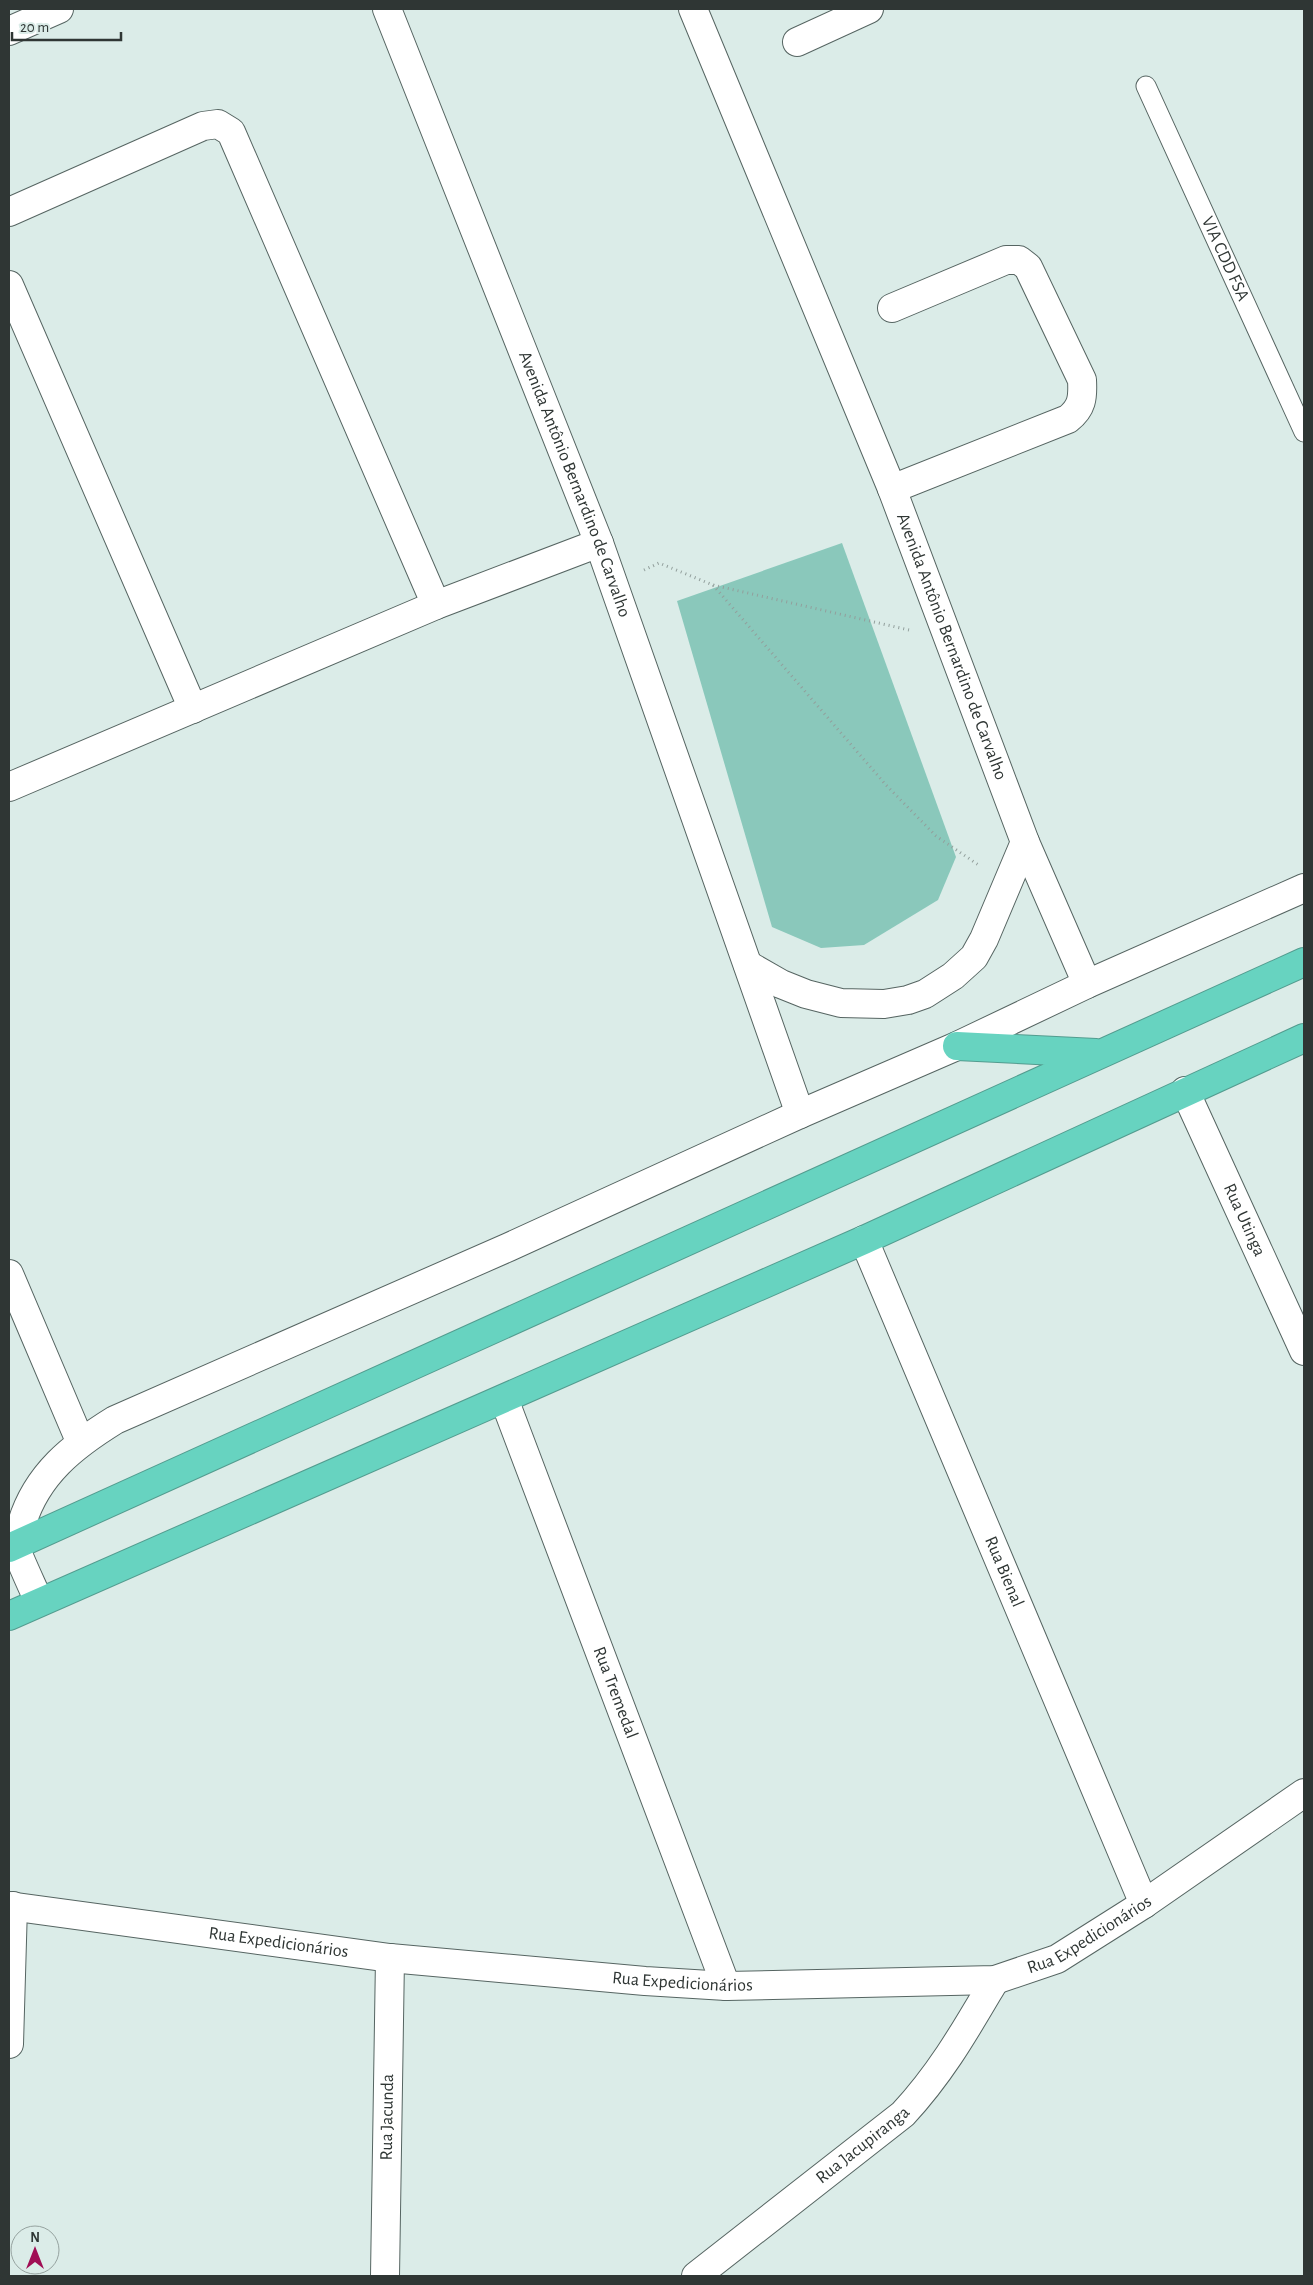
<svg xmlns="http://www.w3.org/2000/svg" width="1313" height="2285" font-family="'Alegreya Sans',sans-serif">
  <rect width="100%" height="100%" fill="#dbece8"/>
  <path fill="#8ac8bb" d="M842,543L956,857L938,900L864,945L821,948L772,927L677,601Z"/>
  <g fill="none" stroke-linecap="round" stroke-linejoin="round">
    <defs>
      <g id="lane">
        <path id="s1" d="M1146,86L1304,432"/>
      </g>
      <g id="street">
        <path id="s2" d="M387,9L599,543L800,1114"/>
        <path id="s3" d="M693,9L892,489L1025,842L1087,984"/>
        <path d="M9,31L59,9"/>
        <path d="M797,42L869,9"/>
        <path d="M9,212L203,126L218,124L231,132L436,605"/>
        <path d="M9,285L193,709"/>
        <path d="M892,489L1068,419C1082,408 1083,398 1082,380L1028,267L1019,260H1006L892,308"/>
        <path d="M9,787L436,605L599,543"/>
        <path d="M748,965L781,984L806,994L841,1003L884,1004L908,1000L925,994L953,976L974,957L984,939L1025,842"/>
        <path id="s4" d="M1185,1091L1304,1351"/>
        <path id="s5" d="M864,1240L1144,1904"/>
        <path d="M9,1274L80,1441"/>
        <path id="s6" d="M504,1399L726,1986"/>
        <path d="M39,1602C35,1592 16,1552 15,1545C15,1539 20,1529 22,1523C37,1474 73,1446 115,1420L509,1247L800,1114L957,1046L1087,984L1304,888"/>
        <path id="s7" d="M9,1906L390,1958L645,1981L726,1986L995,1980L1057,1959L1144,1904L1304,1793"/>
        <path d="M9,2044L13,1906"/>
        <path id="s8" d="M385,2276L390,1958"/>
        <path id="s9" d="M696,2276L903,2114C942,2072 966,2029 995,1980"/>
      </g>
      <path id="highway" d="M957,1046L1096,1053
        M9,1548L1304,962
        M9,1616L864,1240L1304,1038"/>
    </defs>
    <use href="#lane" stroke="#566562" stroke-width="21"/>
    <use href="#street" stroke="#566562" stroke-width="30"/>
    <use href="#highway" stroke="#539c8f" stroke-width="30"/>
    <path stroke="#929f9c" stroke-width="3" stroke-dasharray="1 4" stroke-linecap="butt" d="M644,570L659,563L713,585L909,630
      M713,585L886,785L936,836L980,866"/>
    <use href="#lane" stroke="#fff" stroke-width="19"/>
    <use href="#street" stroke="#fff" stroke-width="28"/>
    <use href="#highway" stroke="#67d3c0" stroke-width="28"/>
  </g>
  <g text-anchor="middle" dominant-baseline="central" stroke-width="5" stroke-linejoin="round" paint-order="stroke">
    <g font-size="18" fill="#2f3634" stroke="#dbece8">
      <text stroke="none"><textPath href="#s1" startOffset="190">VIA CDD FSA</textPath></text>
      <text stroke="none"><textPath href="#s2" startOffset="511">Avenida Antônio Bernardino de Carvalho</textPath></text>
      <text stroke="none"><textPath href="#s3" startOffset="688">Avenida Antônio Bernardino de Carvalho</textPath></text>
      <text stroke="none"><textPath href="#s4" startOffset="142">Rua Utinga</textPath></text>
      <text stroke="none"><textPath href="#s5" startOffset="360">Rua Bienal</textPath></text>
      <text stroke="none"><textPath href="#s6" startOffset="314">Rua Tremedal</textPath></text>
      <text stroke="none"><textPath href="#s7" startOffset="1096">Rua Expedicionários</textPath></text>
      <text stroke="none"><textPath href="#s7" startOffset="272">Rua Expedicionários</textPath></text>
      <text stroke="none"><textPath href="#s7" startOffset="678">Rua Expedicionários</textPath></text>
      <text stroke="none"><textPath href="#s8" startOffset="159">Rua Jacunda</textPath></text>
      <text stroke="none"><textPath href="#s9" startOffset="212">Rua Jacupiranga</textPath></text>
    </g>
  </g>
  <rect width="1313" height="2285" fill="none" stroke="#2f3634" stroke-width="20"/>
  <g transform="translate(35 2250)"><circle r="24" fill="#dbece8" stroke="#96a3a0"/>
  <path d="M0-4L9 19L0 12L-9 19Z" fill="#a00e54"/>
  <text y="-8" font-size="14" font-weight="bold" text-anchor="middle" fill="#2f3634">N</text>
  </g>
  <path d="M12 32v8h109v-8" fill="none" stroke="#2f3634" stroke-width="2.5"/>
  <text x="20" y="32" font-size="15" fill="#2f3634" stroke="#dbece8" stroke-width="4" paint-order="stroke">20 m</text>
</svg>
